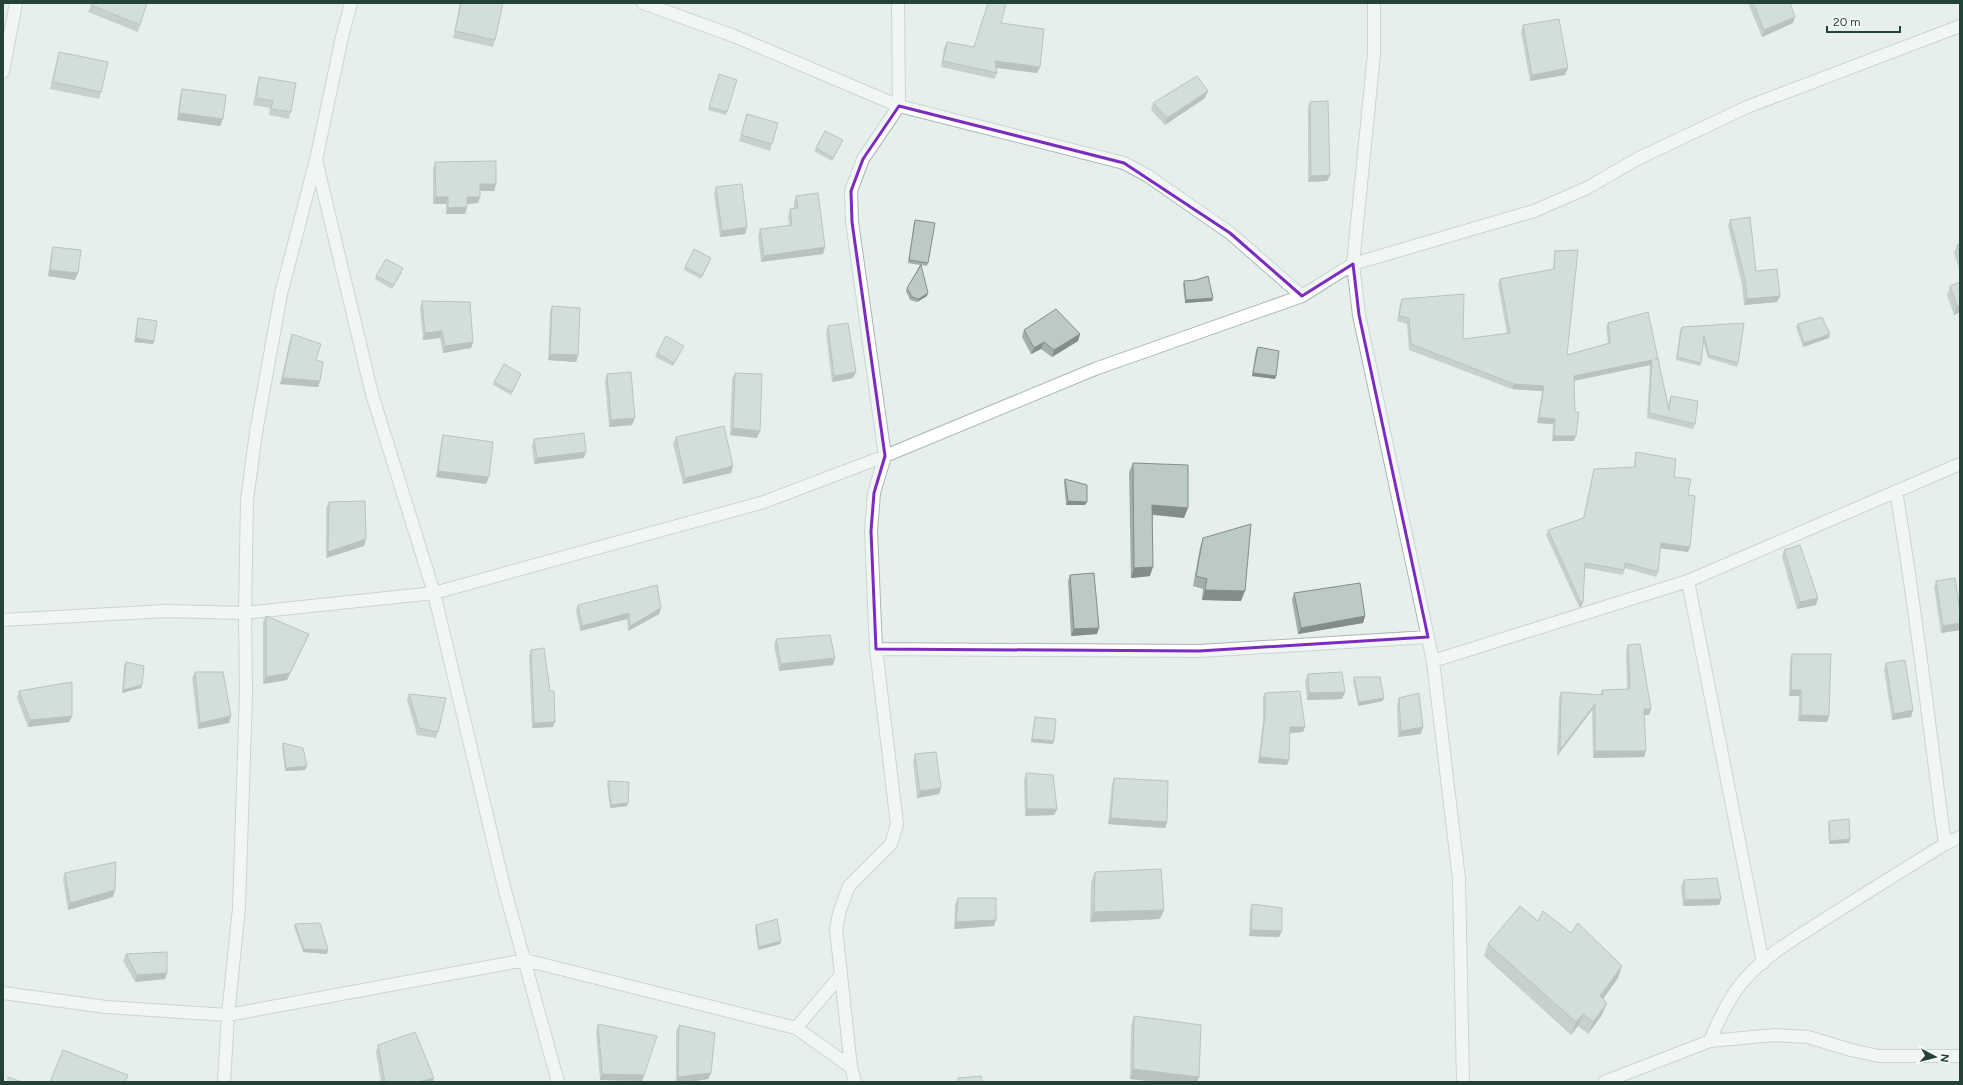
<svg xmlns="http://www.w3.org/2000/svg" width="1963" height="1085" font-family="Figtree,sans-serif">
  <rect width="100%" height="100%" fill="#e6efeb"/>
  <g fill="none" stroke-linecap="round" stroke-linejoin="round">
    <defs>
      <path id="minor" d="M351,3L342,37L316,160L372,394L434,593L504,887L558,1082
        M643,3L734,36L899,106L1124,163L1148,176L1230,233L1302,296L1353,264L1374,54V3
        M3,72L16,3
        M316,160L281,294L256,432L247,500L245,613L434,593L764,502L885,456L1095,369L1302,296
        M1896,491C1916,608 1929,726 1945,844
        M1688,581L1763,963
        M3,620L166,611L245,613L246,693L239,908L228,1015L224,1082
        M876,649L1199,651L1428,637
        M1433,661L1688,581L1960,464
        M3,993L106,1007L228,1015L525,960L796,1028L851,1067
        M796,1028L840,976
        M1710,1041C1718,1021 1727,1002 1740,985C1760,959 1792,940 1819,923C1861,896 1903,870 1945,844L1960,837
        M855,1082L851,1067L836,929L840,910L849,886L891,844L897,824L876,649L871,531L874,493L885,456L852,222L851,191L863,159L899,106L898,3
        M1463,1082L1459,879L1433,661L1359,315L1353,264L1534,211L1587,188L1637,159L1747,107L1960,26
        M1604,1082L1710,1041L1775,1035L1808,1037L1851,1050L1879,1056H1960"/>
    </defs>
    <use href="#minor" stroke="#a8b8b2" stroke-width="14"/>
    <use href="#minor" stroke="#fff" stroke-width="12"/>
  </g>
  <path fill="#a1aea9" d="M460,3H503L495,40L493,47L453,38Z
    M1748,3H1790L1793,23L1762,37Z
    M91,5L140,25L138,32L88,12Z
    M1001,23L1040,67L1037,73L996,68L997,73L995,79L941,67L944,48L947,42L974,47Z
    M1523,25L1565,75L1530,81L1521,32Z
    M59,52L101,92L99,99L50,89L57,59Z
    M719,74L737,80L726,115L708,110Z
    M259,77L291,112L289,119L269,115L270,108L253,105L257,83Z
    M182,89L223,119L220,126L177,120L180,95Z
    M1205,98L1165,125L1151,110L1153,103Z
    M1310,102L1330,175L1327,181L1308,182V108Z
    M747,114L772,144L770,151L739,141Z
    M841,144L832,161L814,151L816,148Z
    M435,162L496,184L494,191H480V197L478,203L467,204V207L465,214H446V204H433V168Z
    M716,187L747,227L745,234L720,237L714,194Z
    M796,196L823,254L761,262L758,236L760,229L789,225L788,216L790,209L794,208V202Z
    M915,220L928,263L927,266L921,265L927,296L917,302L910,300L906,291L907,288L920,265L908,263L914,223Z
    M1730,220L1756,271L1780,296L1777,302L1744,305L1742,285L1728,226Z
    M1960,244V272L1954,253L1957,245Z
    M53,247L75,280L48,276L51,253Z
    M1555,251L1567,355L1608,343L1606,328L1608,323L1648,312L1668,407L1669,401L1671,396L1695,424L1693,429L1647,418L1650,365L1574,381V441H1552L1553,424L1537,423L1542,391L1512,389L1409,350L1407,324L1397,321L1400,304L1402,299L1463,339L1507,334L1498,284L1500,279L1553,269L1554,256Z
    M711,258L701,279L684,270L685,267Z
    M402,272L392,289L375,279L376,276Z
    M1184,281L1213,298L1212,301L1185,303L1183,284Z
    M1950,286L1960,312L1954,315L1947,295Z
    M422,301L473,342L471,348L443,353L440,338L423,340L420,308Z
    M552,306L578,355L576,362L548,360L550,313Z
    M138,318L154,341L153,344L134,342L137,322Z
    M1744,323L1738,363L1737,367L1708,358L1703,342L1701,363L1700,366L1676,360L1680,330L1682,327Z
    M1798,324L1829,338L1803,347L1796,327Z
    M828,326L853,378L832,382L826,333Z
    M1024,330L1080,334L1078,341L1052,357L1041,349L1031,354L1022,337Z
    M292,334L316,360L320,381L318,387L280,384L290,340Z
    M1258,347L1276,376L1275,379L1252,376L1256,350Z
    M682,349L673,366L655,357L657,353Z
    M735,373L757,438L730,435L732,379Z
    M521,374L511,395L493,385L494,382Z
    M607,374L632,425L609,427L605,381Z
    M443,435L489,477L486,484L436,477L441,442Z
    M676,437L733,466L731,473L683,484L673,444Z
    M534,439L584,458L534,464L532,446Z
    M1636,452L1674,477L1688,495L1690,547L1688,552L1660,548L1658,572L1656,577L1625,568L1623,575L1585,568L1583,602L1581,607H1579L1546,535L1548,530L1583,518L1593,474L1594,469L1634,467L1635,457Z
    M1133,463L1184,518L1153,515L1150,576L1131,578L1129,472Z
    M1065,479L1085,505H1066L1064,482Z
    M329,502L366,539L364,546L326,558V508Z
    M1203,538L1241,601L1202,600L1203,589L1193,586L1200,547Z
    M1784,550L1816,605L1797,609L1782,557Z
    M1070,575L1097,634L1071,636L1068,581Z
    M1936,581L1960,630L1941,633L1934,587Z
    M1294,593L1365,616L1363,623L1298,634L1292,600Z
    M578,605L661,608L659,614L628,631L627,619L580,631L576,610Z
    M266,616L309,634L306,641L287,680L263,684V622Z
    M776,639L833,665L779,671L774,645Z
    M1628,645L1651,709L1649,715H1644V757L1593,758L1592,710L1557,756L1559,698L1561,692L1600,695L1602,690L1627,689L1626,651Z
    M531,650L553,727L532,728L529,655Z
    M1792,654L1829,716L1827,722L1798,721L1799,696H1789L1790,660Z
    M126,662L142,685L141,688L122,693L124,665Z
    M1886,663L1913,710L1911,717L1892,720L1884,670Z
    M195,672L231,716L229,723L198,729L192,678Z
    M1308,674L1345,692L1342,699L1307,700L1305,681Z
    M1354,677L1383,701L1358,706L1353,681Z
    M19,691L72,716L69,722L28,727L17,698Z
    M1265,693L1305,727L1303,732L1290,733L1287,765L1258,763L1263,720V698Z
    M409,694L438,732L436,738L417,735L407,700Z
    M1399,698L1423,727L1421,734L1398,737L1397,705Z
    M1035,717L1053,744L1031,742L1034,721Z
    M283,743L305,770L285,771L282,747Z
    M915,754L941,788L939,794L917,798L913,761Z
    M1026,773L1057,809L1054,815L1025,816L1024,780Z
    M1114,778L1167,822L1165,828L1108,824L1112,784Z
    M608,781L627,806L610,808L607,785Z
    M1829,821L1850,839L1849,843L1829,844L1828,824Z
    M1095,872L1160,919L1090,922L1091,882Z
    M65,873L115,890L113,897L68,910L63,879Z
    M1684,880L1721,899L1719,905L1683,906L1681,886Z
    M958,898L994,926L954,929L955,904Z
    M1252,904L1279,937L1249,936L1250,911Z
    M1538,921L1618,978L1603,999L1602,1015L1588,1034L1578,1026L1571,1035L1484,956L1488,944Z
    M295,924L327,954L303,952L294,927Z
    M756,925L781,941L780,944L758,950L755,929Z
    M126,954L167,973L165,979L135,982L123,961Z
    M1134,1016L1199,1077L1197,1082H1158L1130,1079L1131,1026Z
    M598,1024L644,1075L642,1081L600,1080L596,1031Z
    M679,1025L711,1073L708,1079L687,1082H676V1031Z
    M378,1045L433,1082H381L376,1052Z"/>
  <path fill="#838d89" d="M1795,17L1793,23L1762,37L1764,30Z
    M995,61L1040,67L1037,73L993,67Z
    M1568,68L1565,75L1530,81L1532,75Z
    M1208,91L1205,98L1165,125L1167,118Z
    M179,113L223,119L220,126L177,120Z
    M1330,175L1327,181L1308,182L1311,176Z
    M480,184H496L494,191H478Z
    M436,197H448L446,204H433Z
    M467,197H480L478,203L465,204Z
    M467,207L465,214H446L448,208Z
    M747,227L745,234L720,237L722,231Z
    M825,247L823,254L761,262L764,256Z
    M50,270L78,273L75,280L48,276Z
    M928,293L927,296L917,302L919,299Z
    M1780,296L1777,302L1744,305L1747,299Z
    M1213,298L1212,301L1185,303L1186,300Z
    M1960,305V312L1954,315L1957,306Z
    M442,331L440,338L423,340L425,333Z
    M1080,334L1078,341L1052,357L1054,350Z
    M1830,334L1829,338L1803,347L1804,343Z
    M136,338L154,341L153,344L134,342Z
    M473,342L471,348L443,353L445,346Z
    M1044,342L1041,349L1031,354L1034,348Z
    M550,354L578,355L576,362L548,360Z
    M1652,360L1650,365L1572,381L1574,376Z
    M856,372L853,378L832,382L834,376Z
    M1253,373L1276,376L1275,379L1252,376Z
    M283,378L320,381L318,387L280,384Z
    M1514,384L1544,386L1542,391L1512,389Z
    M1539,417L1555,419L1553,424L1537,423Z
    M635,418L632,425L609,427L611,420Z
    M733,428L760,431L757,438L730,435Z
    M1554,436H1576L1574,441H1552Z
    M586,452L584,458L534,464L537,458Z
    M733,466L731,473L683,484L685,478Z
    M438,471L489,477L486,484L436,477Z
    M1068,501L1087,502L1085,505H1066Z
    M1152,505L1188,508L1184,518L1149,514Z
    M366,539L364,546L326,558L328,552Z
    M1661,543L1690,547L1688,552L1659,548Z
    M1153,567L1150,576L1131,578L1134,568Z
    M1205,590L1245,591L1241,601L1202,600Z
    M1818,598L1816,605L1797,609L1800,602Z
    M1583,602L1581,607H1579L1581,603Z
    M661,608L659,614L628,631L630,626Z
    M629,613L627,619L580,631L582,626Z
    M1365,616L1363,623L1298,634L1301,628Z
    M1960,623V630L1941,633L1943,626Z
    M1099,628L1097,634L1071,636L1074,629Z
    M309,634L306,641L287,680L263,684L266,677Z
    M835,658L833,665L779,671L781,664Z
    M142,685L141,688L122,693L123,690Z
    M1791,690H1801L1799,696H1789Z
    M1345,692L1342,699L1307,700L1309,693Z
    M1384,698L1383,701L1358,706L1359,702Z
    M1595,704L1592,710L1557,756L1560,750Z
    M1644,709H1651L1649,715H1642Z
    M1913,710L1911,717L1892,720L1894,714Z
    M1801,715L1829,716L1827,722L1798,721Z
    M72,716L69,722L28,727L30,720Z
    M231,716L229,723L198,729L200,723Z
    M555,722L553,727L532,728L534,723Z
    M1290,727H1305L1303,732L1288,733Z
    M1423,727L1421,734L1398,737L1401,731Z
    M1032,739L1054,741L1053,744L1031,742Z
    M1595,751H1646L1644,757L1593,758Z
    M1260,757L1289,760L1287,765L1258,763Z
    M307,766L305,770L285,771L286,768Z
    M941,788L939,794L917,798L920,791Z
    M628,803L627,806L610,808L611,805Z
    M1027,809H1057L1054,815L1025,816Z
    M1111,818L1167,822L1165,828L1108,824Z
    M1850,839L1849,843L1829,844L1830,841Z
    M115,890L113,897L68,910L70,903Z
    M1721,899L1719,905L1683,906L1685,900Z
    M1164,910L1160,919L1090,922L1094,912Z
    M996,920L994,926L954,929L956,922Z
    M1251,930L1282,931L1279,937L1249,936Z
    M781,941L780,944L758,950L759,947Z
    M304,949L328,950L327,954L303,952Z
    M1622,966L1618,978L1596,1009L1600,996Z
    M167,973L165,979L135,982L137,975Z
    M1607,1003L1602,1015L1588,1034L1593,1022Z
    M1583,1014L1578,1026L1571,1035L1576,1022Z
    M1133,1069L1199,1077L1197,1082H1158L1130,1079Z
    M711,1073L708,1079L687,1082H676L678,1077Z
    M602,1074L644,1075L642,1081L600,1080Z
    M434,1078L433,1082H419Z"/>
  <path fill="#bbcac4" stroke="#838d89" d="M92,3H147L140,25L91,5Z
    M461,3H503L495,40L455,31Z
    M988,3H1006L1001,23L1044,29L1040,67L995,61L997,73L943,61L947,42L974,47Z
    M1753,3H1790L1795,17L1764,30Z
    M1559,19L1568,68L1532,75L1523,25Z
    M59,52L108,62L101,92L53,82Z
    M719,74L737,80L727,112L709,107Z
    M1197,76L1208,91L1167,118L1153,103Z
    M259,77L296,83L291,112L271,109L273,101L256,98Z
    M182,89L226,95L223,119L179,113Z
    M1328,101L1330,175L1311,176L1310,102Z
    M747,114L778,123L772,144L741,135Z
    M825,131L843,140L833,158L816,148Z
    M496,161V184H480V197H467V207L448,208V197H436L435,162Z
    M742,184L747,227L722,231L716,187Z
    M818,193L825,247L764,256L760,229L792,225L790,209L798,208L796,196Z
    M1750,217L1756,271L1777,269L1780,296L1747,299L1745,279L1730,220Z
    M915,220L935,223L928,263L909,260Z
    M1960,244V254L1957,245Z
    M53,247L81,250L78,273L50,270Z
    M694,249L711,258L702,276L685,267Z
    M1578,250L1567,355L1610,343L1608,323L1648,312L1658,359H1655H1658L1669,410L1671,396L1698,401L1695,424L1649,413L1652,360L1574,376L1575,412H1579L1576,436H1554L1555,419L1539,417L1544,386L1514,384L1411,344L1409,318L1399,316L1402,299L1464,294L1463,339L1510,333L1500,279L1554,269L1555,251Z
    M386,259L403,268L394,285L376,276Z
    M921,265L928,293L919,299L912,297L907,288Z
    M1208,276L1213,298L1186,300L1184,281L1196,280Z
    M1960,282V305L1957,306L1950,286Z
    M422,301L470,302L473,342L445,346L442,331L425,333Z
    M552,306L580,308L578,355L550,354Z
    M1056,309L1080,334L1054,350L1044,342L1034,348L1024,330Z
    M1822,317L1830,334L1804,343L1798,324Z
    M138,318L157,321L154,341L136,338Z
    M848,323L856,372L834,376L828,326Z
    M1744,323L1738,363L1709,355L1704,336L1701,363L1677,357L1682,327Z
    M292,334L321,344L316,360L323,362L320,381L283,378Z
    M666,336L684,346L674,363L657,353Z
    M1258,347L1279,351L1276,376L1253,373Z
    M504,364L521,374L512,392L494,382Z
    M631,372L635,418L611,420L607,374Z
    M735,373L762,374L760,431L733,428Z
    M724,426L733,466L685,478L676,437Z
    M584,433L586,452L537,458L534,439Z
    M443,435L493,442L489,477L438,471Z
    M1636,452L1676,459L1674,477L1691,479L1688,495L1695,496L1690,547L1661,543L1658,572L1625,563L1624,570L1585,563L1583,602L1581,603L1548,530L1584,518L1594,469L1635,467Z
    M1133,463L1188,465V508L1152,505L1153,567L1134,568Z
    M1065,479L1087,485V502L1068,501Z
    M365,501L366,539L328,552L329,502Z
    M1251,524L1245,591L1205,590L1207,579L1196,576L1203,538Z
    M1800,545L1818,598L1800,602L1784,550Z
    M1094,573L1099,628L1074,629L1070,575Z
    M1955,578L1960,611V623L1943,626L1936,581Z
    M1360,583L1365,616L1301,628L1294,593Z
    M657,585L661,608L630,626L629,613L582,626L578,605Z
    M266,616L309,634L290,673L266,677Z
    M830,635L835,658L781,664L776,639Z
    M1640,644L1651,709H1644L1646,751H1595V704L1560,750L1561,692L1603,695L1602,690L1630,689L1628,645Z
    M544,648L550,691H554L555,722L534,723L531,650Z
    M1792,654H1831L1829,716L1801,715V690H1791Z
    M1905,660L1913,710L1894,714L1886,663Z
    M126,662L144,666L142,685L123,690Z
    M195,672H223L231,716L200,723Z
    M1342,672L1345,692L1309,693L1308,674Z
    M1354,677H1380L1384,698L1359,702Z
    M72,682V716L30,720L19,691Z
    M1300,691L1305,727H1290L1289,760L1260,757L1265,715V693Z
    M1419,693L1423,727L1401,731L1399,698Z
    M409,694L446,698L438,732L419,728Z
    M1035,717L1056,719L1054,741L1032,739Z
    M283,743L303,748L307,766L286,768Z
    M936,752L941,788L920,791L915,754Z
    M1026,773L1053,775L1057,809H1027Z
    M1114,778L1168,781L1167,822L1111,818Z
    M608,781L629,782L628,803L611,805Z
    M1849,819L1850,839L1830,841L1829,821Z
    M116,862L115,890L70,903L65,873Z
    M1161,869L1164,910L1094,912L1095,872Z
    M1717,878L1721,899L1685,900L1684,880Z
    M958,898H996V920L956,922Z
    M1252,904L1282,908V931L1251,930Z
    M1520,906L1538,921L1543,911L1571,933L1578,923L1622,966L1600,996L1607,1003L1593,1022L1583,1014L1576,1022L1488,944Z
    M777,919L781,941L759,947L756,925Z
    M320,923L328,950L304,949L295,924Z
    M167,952V973L137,975L126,954Z
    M1134,1016L1201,1025L1199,1077L1133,1069Z
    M598,1024L657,1036L644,1075L602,1074Z
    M679,1025L715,1033L711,1073L678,1077Z
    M415,1032L434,1078L419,1082H385L378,1045Z
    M63,1050L128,1075L125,1082H50Z
    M981,1076L982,1082H958V1078Z
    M8,1077L22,1082H8Z"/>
  <path d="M0 0H1963V1085H0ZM899,106L1124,163L1230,233L1302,296L1353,264L1359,315L1428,637L1199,651L876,649L871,531L874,493L885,456L852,222L851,191L863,159Z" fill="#e6efeb" fill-opacity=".55" fill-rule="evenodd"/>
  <path fill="none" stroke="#7b2cbf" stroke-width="3" stroke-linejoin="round" d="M899,106L1124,163L1230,233L1302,296L1353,264L1359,315L1428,637L1199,651L876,649L871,531L874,493L885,456L852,222L851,191L863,159Z"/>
  <rect width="1963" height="1085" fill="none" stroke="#24423a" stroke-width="8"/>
  <g transform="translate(1935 1057) rotate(97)" stroke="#f7fbf9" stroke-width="3" paint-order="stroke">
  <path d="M0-3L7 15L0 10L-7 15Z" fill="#24423a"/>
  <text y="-6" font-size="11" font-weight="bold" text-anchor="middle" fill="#24423a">N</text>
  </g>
  <path d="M1827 26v6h73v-6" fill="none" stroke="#24423a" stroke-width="2"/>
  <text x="1833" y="26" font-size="12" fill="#24423a" stroke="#f7fbf9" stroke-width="3" paint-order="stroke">20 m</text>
</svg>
